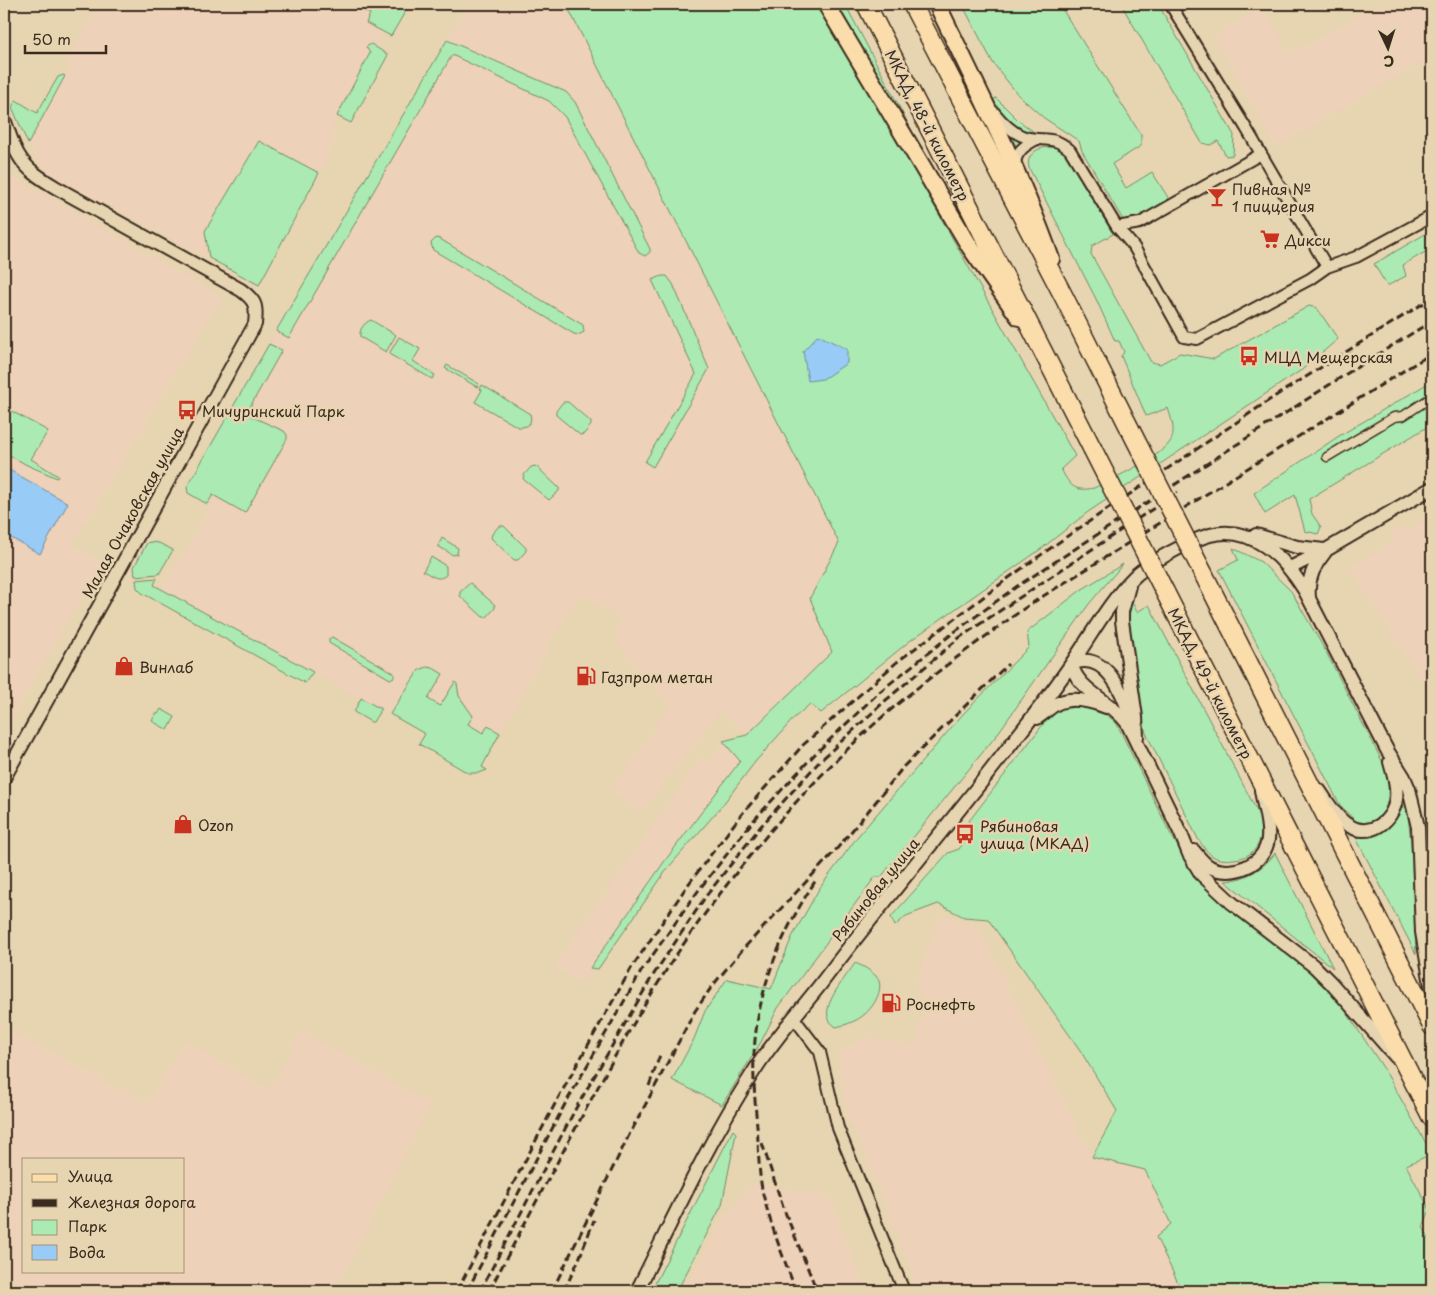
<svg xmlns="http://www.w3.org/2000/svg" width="1436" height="1295" font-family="'Playpen Sans',sans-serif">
  <rect width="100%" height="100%" fill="#e7d5b2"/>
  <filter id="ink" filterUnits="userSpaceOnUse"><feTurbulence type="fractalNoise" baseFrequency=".02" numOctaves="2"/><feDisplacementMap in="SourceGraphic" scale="10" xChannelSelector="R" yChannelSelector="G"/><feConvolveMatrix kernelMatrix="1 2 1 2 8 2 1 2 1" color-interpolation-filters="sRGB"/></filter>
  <g filter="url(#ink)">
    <path fill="#edd1b8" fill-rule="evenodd" d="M98,4H333L344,9L347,4H351L387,24L329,133L338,137L259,285L48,174L31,152L28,144L71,65L67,59Z
      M470,4H566L839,543L810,598L832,652L747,735L720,712L640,812L611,791L670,705L615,640L620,617L578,595L481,767L390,714L161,589L177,561L178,562L190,543L215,496L190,483L281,322L447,40Z
      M1378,4H1432V57L1275,147L1214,35L1263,7L1290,55Z
      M4,171L222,297L72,545L105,563L77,606L4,731Z
      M1431,516L1432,518V696L1350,567L1395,540L1391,533L1401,527L1405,533Z
      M723,741L740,761L664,862L580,983L554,966L703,755L710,761Z
      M941,914L978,926L1092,1157L1145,1170L1171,1224L1156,1238L1182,1291H920L847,1112L837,1055L863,1037L915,1045L925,1005L916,981Z
      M4,1027L147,1103L184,1041L270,1089L302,1031L431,1103L335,1291H34L4,1273ZM24,1159H184V1271H24Z
      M753,1183L830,1196L847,1243L868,1291H684L726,1212L729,1213Z"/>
    <path fill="#abeab2" stroke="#738a68" d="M351,4H407L409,5L391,36L366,23L370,14Z
      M566,4H845L911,129L896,138L1075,456L1061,469C1070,486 1074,492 1094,488C1111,479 1167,455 1172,438C1175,428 1171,418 1168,408L1146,416L1121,356L1124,352L1119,341H1115L1096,299L1029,168C1024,148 1053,141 1065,153L1113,234L1092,246L1091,254L1151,362L1160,364L1180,353L1214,359L1309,306L1317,308L1338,339L1303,369L1088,512L1041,549L911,640L821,713L810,704L794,718L755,762L721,807L668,868L598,969L590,968L664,862L740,761L723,741L747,735L832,652L810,598L839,543Z
      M962,4H1059L1141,135V146L1112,164L1126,188L1152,172L1169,199L1126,225L1082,151L1079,141L1044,118L1019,96L993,63Z
      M1121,4H1158L1234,135L1233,155L1226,156L1218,141L1210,145L1202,143Z
      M447,40L566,92L575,102L650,249V252L645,256L639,253L565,117L549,101L452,55L289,338L276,331Z
      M371,44L388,55L351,123L337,116L370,53L366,47Z
      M63,75L65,76L28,144L12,107L16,100L37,113L58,77Z
      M996,98L1018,120L1038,135L1017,148L995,102L994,99Z
      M259,141L319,173L259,285L209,258L205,231Z
      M1432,230V248L1403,265L1406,276L1387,286L1374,264Z
      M436,238L440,239L583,325L584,332L578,335L574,334L433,250L431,243Z
      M662,276H667L673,284L709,369L653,467L645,462L696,374L652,280Z
      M371,320L396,335L386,352L360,337C359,329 364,323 371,320Z
      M399,337L420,349L413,361L435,375L432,379L389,354Z
      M269,344L282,350L246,414L284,431L287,435V439L245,513L213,495L207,504L188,493L187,487Z
      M447,365L479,384L477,387L445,368Z
      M1432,381V424L1309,499L1312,514L1321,527L1318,534L1305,531L1295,495L1265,514L1254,493L1339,436Z
      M482,385L530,414C533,423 527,428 518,427L475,402L482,390L480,389Z
      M563,402H568L591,422V425L584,434L580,435L556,415V411Z
      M4,407L48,431L31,459L58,476L57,478L27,465L4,452Z
      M536,466L559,488V491L549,500L523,479L524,475L531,467Z
      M499,526H504L526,548V551L518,560H514L491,538L492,534Z
      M442,538L458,548L457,554L453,555L438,546Z
      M150,542L159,543L173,550L159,574L135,576L134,567L147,543Z
      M1233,548L1261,562L1291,591L1325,650L1385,767C1392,789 1390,828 1358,823L1341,807L1219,570L1238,560Z
      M431,557L446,566V575C438,582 431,575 423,571Z
      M1123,564L1089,604L996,736L881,877H875L778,1008L761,1042L722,1105L672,1080L694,1039L705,1011L727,979L771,989L792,937L819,889L858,836L963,714L1029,647L1027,632L1081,590Z
      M157,578L154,585L313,672L305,683L142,593L137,588L136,580Z
      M470,583L495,605V608L487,617H483L460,596V592Z
      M1132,602L1137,612L1149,605L1259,815C1265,836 1259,857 1234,859C1228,860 1220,860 1214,857C1207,853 1203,846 1198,839L1146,733L1141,716L1126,619L1128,609Z
      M332,637L394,673V677L390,679L329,643V639Z
      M427,667L433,668L443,674L428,699L440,706L455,682L457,684L459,696L473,716L468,724L483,733L488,726L500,733L482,767L487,770L479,773H468L419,744L425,734L390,714L419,670Z
      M361,698L381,709L373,722H371L354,712Z
      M1077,707C1092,709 1107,712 1117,724L1169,831L1196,878L1219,901L1307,968L1337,998L1384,1069L1432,1154L1406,1165L1430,1210L1423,1227L1432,1245V1291H1182L1156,1237L1171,1224L1145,1170L1092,1157L1117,1111L1080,1050L988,919L964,917L938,904L906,916L895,926L891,917L948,853L959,849L972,832L966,825L1051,714L1060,709Z
      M161,709L175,717L168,730L152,721L156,713L158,714Z
      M1406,800L1411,841L1416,954L1356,838C1385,831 1393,828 1406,800Z
      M1275,853L1333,968L1225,881C1244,880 1264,869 1275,853Z
      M855,963C863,966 870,970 876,976C886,987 874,1006 865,1014C857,1021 846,1025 836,1027C832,1024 829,1021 828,1017C824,1001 847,976 855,963Z
      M733,1130L736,1133L722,1205L677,1291H651Z"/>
    <path fill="#98cbf5" stroke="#738b9f" d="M818,335L847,349V363L823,379L808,381L803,351Z
      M4,467L68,503L40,554L4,534Z"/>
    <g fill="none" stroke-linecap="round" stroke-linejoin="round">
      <defs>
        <path id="pedestrian" d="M1327,457L1394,417L1403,416L1432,397"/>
        <path id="minor" d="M1170,4L1246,128L1327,267
          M994,112C1002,122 1012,133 1025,137C1044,142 1054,135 1070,150L1117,227L1134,247L1184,337L1197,339L1310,279L1327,267L1356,257L1432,216
          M1015,168C1014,152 1025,145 1037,139
          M1117,227L1140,223L1261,154
          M794,1018L820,1052L838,1128L904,1291"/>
        <path id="tertiary" d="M4,119C9,132 12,145 19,156C27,170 42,179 55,187L241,290C256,301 257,306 255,324L4,778
          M1256,535L1297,547L1324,550
          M1290,568L1326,550L1432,488
          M1129,586L1122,612V621L1136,717L1137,737
          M1309,597C1307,580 1314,565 1325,552
          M1072,664C1075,689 1113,702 1127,723L1181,834L1189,854L1201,874L1232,903L1315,967L1331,983L1396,1057
          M1072,664C1104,649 1123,692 1130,716
          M1037,718C1044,714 1049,708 1056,704C1071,696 1091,701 1106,707
          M1319,790C1327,801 1336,818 1348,825C1369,839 1393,822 1396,799C1398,786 1393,774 1390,762
          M1194,851C1199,857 1203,863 1210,867C1232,878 1265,865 1268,839C1270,824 1263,805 1261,790
          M637,1291C674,1217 709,1140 754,1071C773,1041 798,1013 820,985C881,904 947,827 1009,747C1031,719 1054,690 1074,660C1093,632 1110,601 1134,577C1148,563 1191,540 1210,535C1252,524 1285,558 1305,591L1387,750L1404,777L1409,789L1418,827L1422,932L1432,991"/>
        <path id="primary" d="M826,4L970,247L1019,317
          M937,4C977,87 1020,172 1051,259"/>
        <path id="trunk" d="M866,4L1092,448
          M912,4L1065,299L1130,429
          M1203,573L1432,1026
          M1165,592L1432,1118"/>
      </defs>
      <use href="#pedestrian" stroke="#3b2a1e" stroke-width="11"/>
      <use href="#minor" stroke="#3b2a1e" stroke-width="14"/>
      <use href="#tertiary" stroke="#3b2a1e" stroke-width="16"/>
      <use href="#primary" stroke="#3b2a1e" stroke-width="20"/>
      <use href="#trunk" stroke="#3b2a1e" stroke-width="21"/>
      <use href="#pedestrian" stroke="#e7d5b2" stroke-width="8"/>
      <use href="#minor" stroke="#e7d5b2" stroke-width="10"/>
      <use href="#tertiary" stroke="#e7d5b2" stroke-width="12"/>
      <use href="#primary" stroke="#fbddab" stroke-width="16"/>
      <use href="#trunk" stroke="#fbddab" stroke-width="18"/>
      <path stroke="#3b2a1e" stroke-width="3" stroke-dasharray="8 4" stroke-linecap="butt" d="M649,1086L660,1055
        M632,1130L695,1011L713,985L743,949L835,851L874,804L904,766L1008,664
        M762,1143L783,1207L817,1291
        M457,1291L556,1102L632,967L687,886L741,815L803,745L897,662L1010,577L1069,535L1277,395L1432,298
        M467,1291L564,1106L642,970L698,891L753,821L814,755L877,694L953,633L1016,587L1343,376L1432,321
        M480,1291L576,1108L652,977L706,896L761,826L820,761L885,701L959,638L1178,492
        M489,1291C527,1219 565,1147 604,1076C637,1016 672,957 713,903C766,832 827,764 894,707C937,671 983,638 1029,605L1432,353
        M552,1291L635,1123
        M564,1291L579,1259L594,1220
        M796,1291C784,1259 771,1227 763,1194C758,1171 759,1149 757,1126C755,1102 753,1078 754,1054C757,990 781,933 816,880"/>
      <defs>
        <path id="trunk-bridge" d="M1130,429L1203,573
          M1092,448L1165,592"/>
      </defs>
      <use href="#trunk-bridge" stroke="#3b2a1e" stroke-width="21" stroke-linecap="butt"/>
      <use href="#trunk-bridge" stroke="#fbddab" stroke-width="18"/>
    </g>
  </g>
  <defs>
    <symbol id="bar-bare" viewBox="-9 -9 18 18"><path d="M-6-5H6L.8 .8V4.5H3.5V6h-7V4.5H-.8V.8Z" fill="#c8321e" stroke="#e7d5b2" stroke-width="2.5" paint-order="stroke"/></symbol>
    <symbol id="supermarket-bare" viewBox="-9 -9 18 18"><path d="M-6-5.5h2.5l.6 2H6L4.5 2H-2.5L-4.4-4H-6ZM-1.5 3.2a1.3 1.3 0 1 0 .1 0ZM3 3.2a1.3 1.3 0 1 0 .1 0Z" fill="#c8321e" stroke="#e7d5b2" stroke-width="2.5" paint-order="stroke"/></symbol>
    <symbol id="bus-bare" viewBox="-9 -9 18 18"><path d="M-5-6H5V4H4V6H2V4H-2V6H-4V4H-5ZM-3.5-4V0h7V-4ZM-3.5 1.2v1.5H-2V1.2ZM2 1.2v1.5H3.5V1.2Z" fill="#c8321e" stroke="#e7d5b2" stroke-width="2.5" paint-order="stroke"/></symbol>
    <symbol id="shop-bare" viewBox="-9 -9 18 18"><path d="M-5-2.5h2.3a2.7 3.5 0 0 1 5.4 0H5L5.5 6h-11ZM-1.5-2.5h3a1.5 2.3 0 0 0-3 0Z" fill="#c8321e" stroke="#e7d5b2" stroke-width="2.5" paint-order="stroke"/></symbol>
    <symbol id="fuel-bare" viewBox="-9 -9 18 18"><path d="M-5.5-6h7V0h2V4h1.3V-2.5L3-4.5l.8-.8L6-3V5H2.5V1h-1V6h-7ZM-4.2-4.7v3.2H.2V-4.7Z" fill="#c8321e" stroke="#e7d5b2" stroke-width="2.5" paint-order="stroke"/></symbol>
  </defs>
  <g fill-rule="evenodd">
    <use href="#bar-bare" x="1203" y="183" width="28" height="28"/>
    <use href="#supermarket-bare" x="1256" y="225" width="28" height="28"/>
    <use href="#bus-bare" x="1235" y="342" width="28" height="28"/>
    <use href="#bus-bare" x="173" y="396" width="28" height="28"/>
    <use href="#shop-bare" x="110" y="652" width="28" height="28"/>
    <use href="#fuel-bare" x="572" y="662" width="28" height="28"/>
    <use href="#shop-bare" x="169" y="810" width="28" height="28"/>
    <use href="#bus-bare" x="951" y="820" width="28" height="28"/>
    <use href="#fuel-bare" x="877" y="989" width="28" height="28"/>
  </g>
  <g text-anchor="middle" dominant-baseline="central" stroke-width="5" stroke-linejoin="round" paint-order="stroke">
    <g font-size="15" fill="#3b2a1e" stroke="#e7d5b2">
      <text transform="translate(928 125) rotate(63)">МКАД, 48-й километр</text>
      <text transform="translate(132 512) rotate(-61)">Малая Очаковская улица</text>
      <text transform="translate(1211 683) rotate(63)">МКАД, 49-й километр</text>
      <text transform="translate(875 889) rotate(-51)">Рябиновая улица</text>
    </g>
    <g font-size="15" fill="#3b2a1e" stroke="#e7d5b2" text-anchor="start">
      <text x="1232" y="188">Пивная №<tspan x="1232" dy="17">1 пиццерия</tspan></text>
      <text x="1285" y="239">Дикси</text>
      <text x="1264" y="356">МЦД Мещерская</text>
      <text x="202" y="410">Мичуринский Парк</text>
      <text x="139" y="666">Винлаб</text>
      <text x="601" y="676">Газпром метан</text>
      <text x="198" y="824">Ozon</text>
      <text x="980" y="825">Рябиновая<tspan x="980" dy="17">улица (МКАД)</tspan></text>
      <text x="906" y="1003">Роснефть</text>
    </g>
  </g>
  <rect width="1436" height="1295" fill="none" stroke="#e7d5b2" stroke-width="20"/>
  <rect x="10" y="10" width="1416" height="1275" fill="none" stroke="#3b2a1e" stroke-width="2" filter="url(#ink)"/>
  <rect x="22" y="1158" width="162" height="115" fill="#e7d5b2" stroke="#a29177"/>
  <rect x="32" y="1174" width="25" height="8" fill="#fbddab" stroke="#a29177"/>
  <text x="68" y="1182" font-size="15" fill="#3b2a1e">Улица</text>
  <rect x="32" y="1199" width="25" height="8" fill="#3b2a1e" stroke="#a29177"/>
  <text x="68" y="1208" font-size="15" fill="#3b2a1e">Железная дорога</text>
  <rect x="32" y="1220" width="25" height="15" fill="#abeab2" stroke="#a29177"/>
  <text x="68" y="1232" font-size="15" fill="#3b2a1e">Парк</text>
  <rect x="32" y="1245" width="25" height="15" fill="#98cbf5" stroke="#a29177"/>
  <text x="68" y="1258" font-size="15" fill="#3b2a1e">Вода</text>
  <g transform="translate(1388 48) rotate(176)" stroke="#e7d5b2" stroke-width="4" paint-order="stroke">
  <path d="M0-4L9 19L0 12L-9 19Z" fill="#3b2a1e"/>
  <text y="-8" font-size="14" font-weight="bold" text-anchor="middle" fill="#3b2a1e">С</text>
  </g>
  <path d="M25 45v8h81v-8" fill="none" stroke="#3b2a1e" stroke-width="2.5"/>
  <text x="32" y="45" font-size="15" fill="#3b2a1e" stroke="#e7d5b2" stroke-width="4" paint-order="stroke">50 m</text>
</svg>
